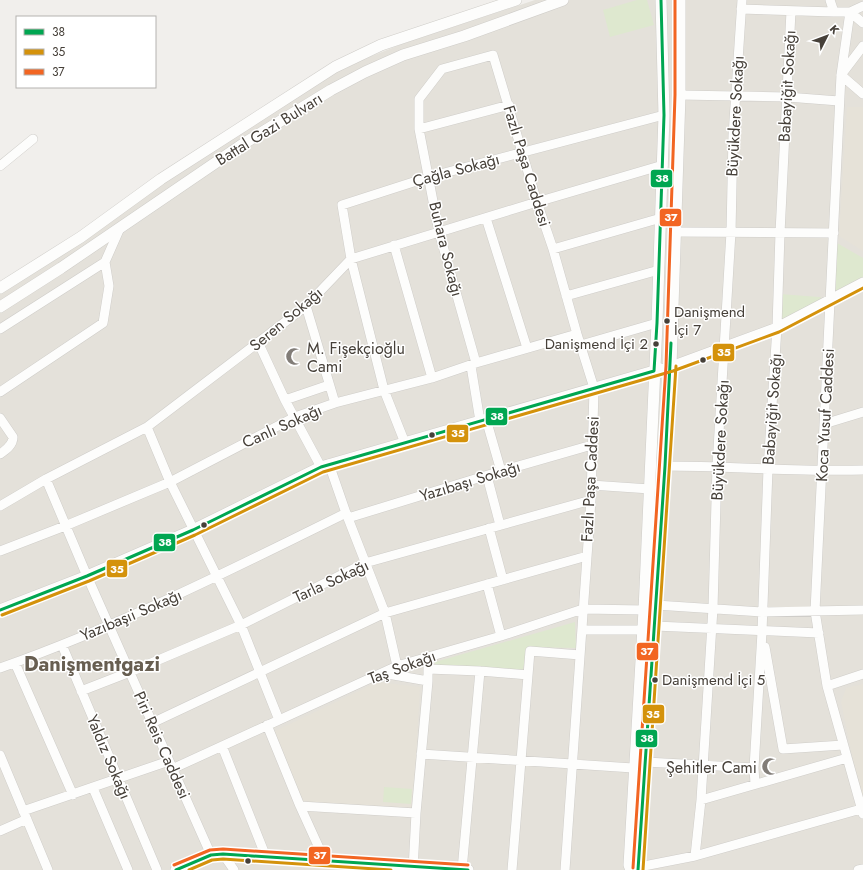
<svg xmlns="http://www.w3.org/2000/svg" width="863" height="870" font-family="Jost,sans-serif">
  <rect width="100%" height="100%" fill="#f1efec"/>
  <path fill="#e4e1da" d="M535,0H863V870H0V283L297,91L362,60L402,44Z"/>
  <path fill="#e6e2d8" d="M847,107H863V251L839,236Z
    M378,682L420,687L413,809L303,803L273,732Z
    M863,684V798L860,794L841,702L846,688Z"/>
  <path fill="#dee8cf" d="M637,0H647L654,25L610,37L603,10Z
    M837,243L863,258V281L834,296Z
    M780,294L819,297H821L820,301L782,321Z
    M575,622L576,648L527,647L523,670L435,666V662Z
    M384,787L412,789L411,804L383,802Z"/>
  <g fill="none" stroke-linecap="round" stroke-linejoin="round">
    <defs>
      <path id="minor" d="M830,0L834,12H850L863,6
        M741,9L834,12
        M850,12L841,75L815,611L827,686L863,814
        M850,12L863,23
        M863,46L841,75L863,94
        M680,95L787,97L839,101
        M419,129L509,105
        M0,166L33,139
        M486,218L527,348
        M674,232L834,233
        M394,245L432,378
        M553,249L661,218
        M566,296L659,270
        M306,306L335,403
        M0,329L105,262
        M258,342L285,400L321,467
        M581,345L657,323
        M476,363L439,232L419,129V99L442,69L493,55L537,202L553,249L577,334L594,388L591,500L565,870
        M471,366L480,421
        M671,366L777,327L863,282
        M0,392L103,323L109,286L105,262L120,228
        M285,400L329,385
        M0,418L13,437C13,445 6,450 0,454
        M486,419L501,471
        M824,424L863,412
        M147,427L170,482L241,625L279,720
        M405,443L384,390L351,259L342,205L429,177L664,115
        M329,464L346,513L385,613L397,666
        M665,466C731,466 797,472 863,470
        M487,476L500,525
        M46,479L87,576L211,855
        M591,485L650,489
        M0,506L46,479L147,427L306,306L351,259L537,202L663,165
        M348,518L501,471L592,445
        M489,528L503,580
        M0,551L65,526L170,482L295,417L335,403L432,378L476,363L577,334
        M487,584L501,636
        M656,605L762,612L863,610
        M655,626L819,633
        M582,630H642
        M62,645L157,870
        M765,647L783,749L843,745
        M15,663L73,795
        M0,668C119,626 233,569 346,513
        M428,669L480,671L528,675
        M382,673L428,681
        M827,686L863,674
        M81,691L130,672L241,625L365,563L591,500
        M152,723L385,613L587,556
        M267,725L300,806L325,861
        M222,746L266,857
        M421,754L633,768
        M0,755L48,870
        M646,762L754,768
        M172,769L397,666L501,636L583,609L644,610
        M755,784L754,768L762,632L768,469L777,327L780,233L791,11
        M93,788L128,870
        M701,800L847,758
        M300,806L416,813
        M23,811L169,761
        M0,831L27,819
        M223,854L234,870
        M695,856L701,800L713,608L717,466L731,232L733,136L742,0
        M639,867L695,856L861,809
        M413,870L416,813L428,681V657
        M462,870L480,671
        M512,870L530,651L580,655
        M858,870L863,869"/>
      <path id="tertiary" d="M0,288L81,237L161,179L335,67L381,45L516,0
        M0,307L61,268L243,144L331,90L365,72L403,55L464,36L563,0
        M0,610L87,576L193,530L321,467L661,369
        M176,870L211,855L223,854L468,870
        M631,870L629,865L644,610L657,323L664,115L661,0
        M638,870L639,867L671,366L680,95V0"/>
    </defs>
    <use href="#minor" stroke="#cfcdc9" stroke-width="10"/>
    <use href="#tertiary" stroke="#cfcdc9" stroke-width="12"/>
    <use href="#minor" stroke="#fdfdfc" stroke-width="9"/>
    <use href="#tertiary" stroke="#fdfdfc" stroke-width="11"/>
    <defs>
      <path id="bus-1" d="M0,610L87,576L193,530L321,467L654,371L657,323L664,115L661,0
        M176,870L211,855L223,854L468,870
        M638,870L665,466L671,343"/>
      <path id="bus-2" d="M2,615L89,581L195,535L323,472L673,371L779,332L863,288
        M189,870L212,860L223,859L391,870
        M643,870L676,366"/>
      <path id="bus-3" d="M174,865L210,850L223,849L468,865
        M633,868L666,366L675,95V0"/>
    </defs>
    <use href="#bus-1" stroke="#fff" stroke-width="6"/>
    <use href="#bus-2" stroke="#fff" stroke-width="6"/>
    <use href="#bus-3" stroke="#fff" stroke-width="6"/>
    <use href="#bus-1" stroke="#00a651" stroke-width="3"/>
    <use href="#bus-2" stroke="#d4920b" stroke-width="3"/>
    <use href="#bus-3" stroke="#f26522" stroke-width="3"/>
  </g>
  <defs>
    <symbol id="mosque-bare" viewBox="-9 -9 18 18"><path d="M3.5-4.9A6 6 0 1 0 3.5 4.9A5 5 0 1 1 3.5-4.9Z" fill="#827d78" stroke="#fff" stroke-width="2.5" paint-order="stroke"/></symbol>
  </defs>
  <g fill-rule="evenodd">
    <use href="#mosque-bare" x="282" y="344" width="25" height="25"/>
    <use href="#mosque-bare" x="758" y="754" width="25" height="25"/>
  </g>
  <g fill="#464039" stroke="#fff" stroke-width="1.5">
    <circle cx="667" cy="321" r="3.5"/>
    <circle cx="656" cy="344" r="3.5"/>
    <circle cx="703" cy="360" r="3.5"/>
    <circle cx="432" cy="435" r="3.5"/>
    <circle cx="204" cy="525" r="3.5"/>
    <circle cx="655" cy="680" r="3.5"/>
    <circle cx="248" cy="861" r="3.5"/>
  </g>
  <g text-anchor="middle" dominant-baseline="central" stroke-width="3" stroke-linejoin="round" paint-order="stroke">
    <g font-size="15" fill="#464039" stroke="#fff" text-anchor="start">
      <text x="674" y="312">Danişmend<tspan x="674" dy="18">İçi 7</tspan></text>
      <text x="648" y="344" text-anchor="end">Danişmend İçi 2</text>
      <text x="662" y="680">Danişmend İçi 5</text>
    </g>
    <g font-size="16" fill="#464039" stroke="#fff">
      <text transform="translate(787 86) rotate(-87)">Babayiğit Sokağı</text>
      <text transform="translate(735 116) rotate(-87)">Büyükdere Sokağı</text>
      <text transform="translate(269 129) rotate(-32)">Battal Gazi Bulvarı</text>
      <text transform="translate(527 166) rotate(73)">Fazlı Paşa Caddesi</text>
      <text transform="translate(456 170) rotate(-15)">Çağla Sokağı</text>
      <text transform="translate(446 249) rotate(76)">Buhara Sokağı</text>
      <text transform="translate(286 319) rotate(-40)">Seren Sokağı</text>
      <text transform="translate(772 409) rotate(-86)">Babayiğit Sokağı</text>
      <text transform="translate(825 415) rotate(-87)">Koca Yusuf Caddesi</text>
      <text transform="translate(282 426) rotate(-24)">Canlı Sokağı</text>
      <text transform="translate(720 440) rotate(-87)">Büyükdere Sokağı</text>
      <text transform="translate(590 479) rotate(-87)">Fazlı Paşa Caddesi</text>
      <text transform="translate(470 481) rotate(-17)">Yazıbaşı Sokağı</text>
      <text transform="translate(331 581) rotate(-25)">Tarla Sokağı</text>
      <text transform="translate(131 615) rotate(-23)">Yazıbaşıi Sokağı</text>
      <text transform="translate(402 667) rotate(-20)">Taş Sokağı</text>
      <text transform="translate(162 745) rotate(66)">Piri Reis Caddesi</text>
      <text transform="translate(109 757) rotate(67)">Yaldız Sokağı</text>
    </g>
    <g font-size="16" fill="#464039" stroke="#fff" text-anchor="start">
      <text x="307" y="348">M. Fişekçioğlu<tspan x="307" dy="18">Cami</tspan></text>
      <text x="757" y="767" text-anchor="end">Şehitler Cami</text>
    </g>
    <g font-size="20" font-weight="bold" fill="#675e51" stroke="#fff">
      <text x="92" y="664">Danişmentgazi</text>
    </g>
  </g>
  <g stroke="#fff" stroke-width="1.5">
    <rect x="650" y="169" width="23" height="19" rx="4" fill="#00a651"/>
    <rect x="659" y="208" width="23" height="19" rx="4" fill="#f26522"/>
    <rect x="712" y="343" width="23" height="19" rx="4" fill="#d4920b"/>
    <rect x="485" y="407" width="23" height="19" rx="4" fill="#00a651"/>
    <rect x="446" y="424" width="23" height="19" rx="4" fill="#d4920b"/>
    <rect x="153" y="533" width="23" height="19" rx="4" fill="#00a651"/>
    <rect x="106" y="559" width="22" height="19" rx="4" fill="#d4920b"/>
    <rect x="636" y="642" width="23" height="19" rx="4" fill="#f26522"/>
    <rect x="642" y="704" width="23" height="20" rx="4" fill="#d4920b"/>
    <rect x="635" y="729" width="23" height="19" rx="4" fill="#00a651"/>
    <rect x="308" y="846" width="23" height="19" rx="4" fill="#f26522"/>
  </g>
  <g font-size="11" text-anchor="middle" font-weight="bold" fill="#fff">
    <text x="662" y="182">38</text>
    <text x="671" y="221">37</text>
    <text x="724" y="356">35</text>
    <text x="497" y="420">38</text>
    <text x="458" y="437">35</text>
    <text x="165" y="546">38</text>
    <text x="117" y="573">35</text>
    <text x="647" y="655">37</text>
    <text x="653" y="718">35</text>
    <text x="647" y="742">38</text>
    <text x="320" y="859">37</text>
  </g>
  <rect x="16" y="16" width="140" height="72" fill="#ffffff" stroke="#b5b3b0"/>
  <rect x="24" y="29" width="20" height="6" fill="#00a651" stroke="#b5b3b0"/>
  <text x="52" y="36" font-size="12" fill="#464039">38</text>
  <rect x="24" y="49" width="20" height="6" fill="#d4920b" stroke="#b5b3b0"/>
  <text x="52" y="56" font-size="12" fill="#464039">35</text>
  <rect x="24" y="69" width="20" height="6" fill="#f26522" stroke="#b5b3b0"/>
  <text x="52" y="76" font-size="12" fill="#464039">37</text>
  <g transform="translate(827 36) rotate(48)" stroke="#ffffff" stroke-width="3" paint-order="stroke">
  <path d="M0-3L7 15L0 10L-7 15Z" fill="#464039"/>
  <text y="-6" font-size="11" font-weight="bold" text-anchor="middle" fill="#464039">K</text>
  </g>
</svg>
